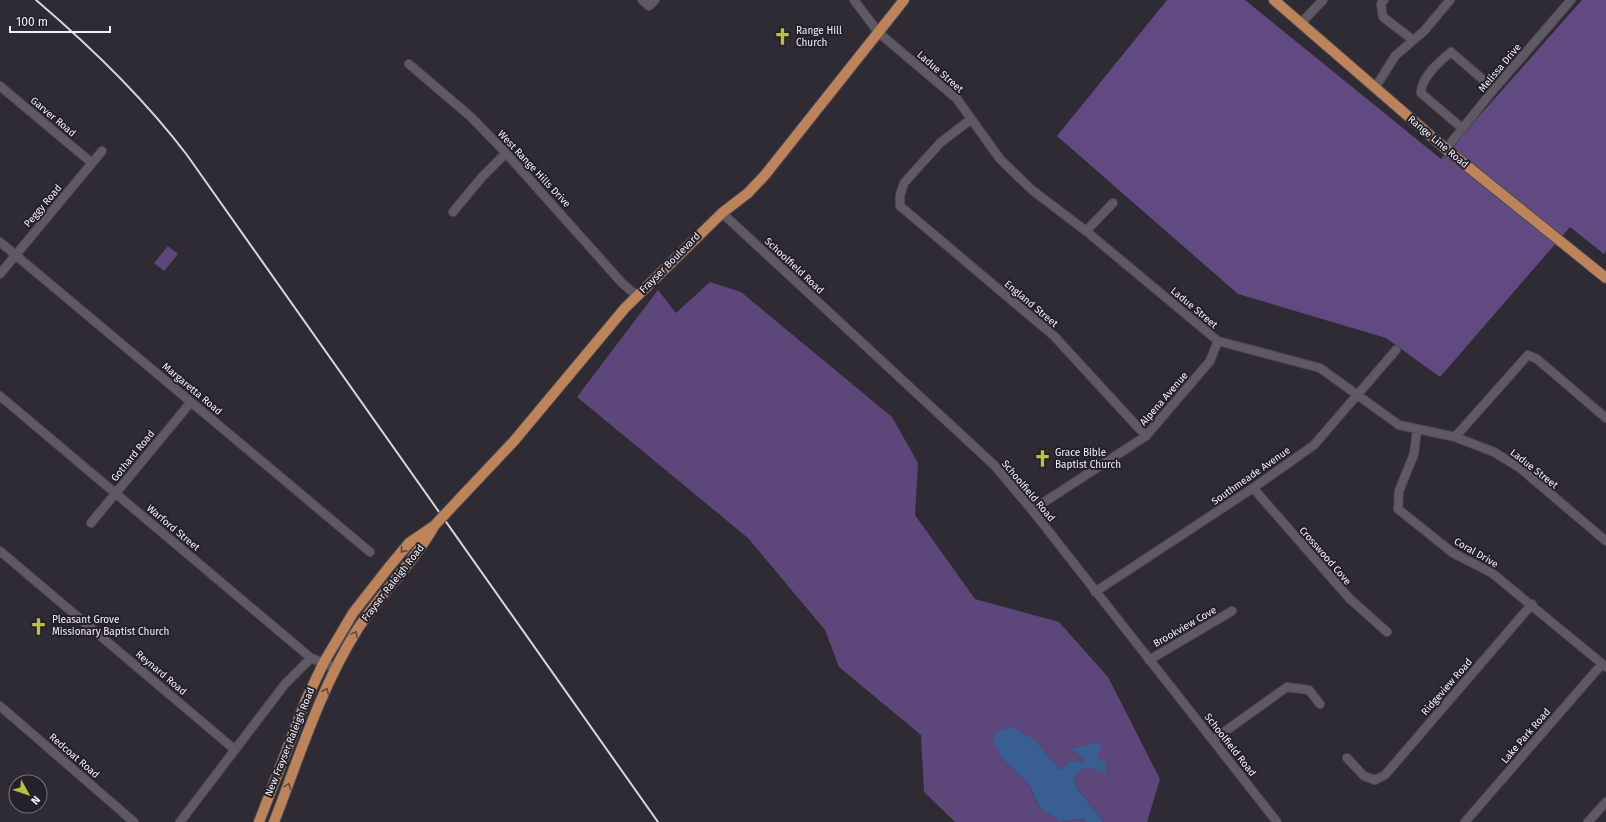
<svg xmlns="http://www.w3.org/2000/svg" width="1606" height="822" font-family="'Fira Sans',sans-serif">
  <rect width="100%" height="100%" fill="#2f2b35"/>
  <path fill="#5d467a" d="M168,246L178,254L164,271L154,263Z
    M710,282L741,292L892,417L918,463L915,515L975,599L1059,622L1108,677L1160,779L1147,822H1104L1079,791L1074,780L1077,772L1089,768L1106,772L1070,749L1084,759L1083,762L1071,761L1061,770L1035,740L1005,762L1028,783L1041,810L1060,821L1083,819L1086,822H955L924,792L921,735L839,667L825,630L748,538L577,397L658,290L676,313Z"/>
  <path fill="#614981" d="M1167,0H1245L1441,159L1582,0H1606V251L1604,254L1570,227L1440,377L1386,338L1238,294L1057,136Z"/>
  <path fill="#395f92" d="M1012,727L1035,740L1061,770L1071,761L1082,762L1084,759L1070,749L1100,742L1101,751L1096,757L1106,764V773L1089,768L1077,772L1074,780L1079,791L1104,822H1086L1083,819L1060,821L1041,810L1028,783L1005,762L994,743L995,732Z"/>
  <g fill="none" stroke-linecap="round" stroke-linejoin="round">
    <defs>
      <path id="minor" d="M642,0L649,6L655,0
        M854,0L879,33L957,99L1000,159L1032,190L1086,231L1218,341L1320,368L1399,425L1455,437L1494,452L1520,468L1606,541
        M1384,0L1381,4L1383,17L1413,40
        M1301,23L1323,0
        M409,64L471,117L506,153L622,283L637,296
        M0,86L92,163
        M1375,88L1395,56L1424,31L1450,0
        M970,120L940,143L904,183L900,196V206L1054,336L1146,436
        M1463,129L1421,93C1421,77 1440,61 1451,52L1494,89
        M1446,149L1494,89L1571,0
        M453,212L482,177L506,153
        M722,213L994,465L1032,510L1277,822
        M1086,231L1113,203
        M0,242L370,552
        M0,274L102,151
        M0,396L311,658L336,668
        M1417,429L1414,454L1399,491L1398,509L1453,553L1492,573L1606,667
        M1455,437L1528,355L1537,359L1606,418
        M1253,488L1349,598L1387,632
        M1032,510L1146,436L1210,361L1218,341
        M91,523L191,402
        M0,551L234,749
        M1095,592L1253,488L1314,445L1396,350
        M1149,660L1232,611
        M0,706L134,822
        M1213,740L1287,687L1309,690L1320,704
        M1347,758L1364,776L1375,780L1385,775L1532,604
        M180,822L285,684L311,658
        M1465,822L1602,664
        M1588,822L1606,802"/>
      <path id="major" d="M1274,0L1446,149L1606,278
        M464,494L514,441L625,308L722,213L748,193L765,175L904,0
        M259,822L306,700L324,662L353,613L389,567L409,543L434,526
        M274,822C299,758 320,689 357,630C380,594 412,565 433,528"/>
    </defs>
    <use href="#minor" stroke="#4c4951" stroke-width="10"/>
    <use href="#major" stroke="#4c4951" stroke-width="12"/>
    <use href="#minor" stroke="#5e5965" stroke-width="8"/>
    <use href="#major" stroke="#bd835a" stroke-width="10"/>
    <path stroke="#d8d5dc" stroke-width="2" d="M36,0C91,47 143,97 187,155L658,822"/>
    <defs>
      <path id="major-bridge" d="M434,526L464,494"/>
    </defs>
    <use href="#major-bridge" stroke="#4c4951" stroke-width="12" stroke-linecap="butt"/>
    <use href="#major-bridge" stroke="#bd835a" stroke-width="10"/>
  </g>
  <defs><path id="oneway-chevron" d="M-2-3.5L2.5 0L-2 3.5" fill="none" stroke-width="1.6" stroke-linecap="round" stroke-linejoin="round"/></defs>
  <g stroke="#62483e">
    <use href="#oneway-chevron" transform="translate(403 550) rotate(131)"/>
    <use href="#oneway-chevron" transform="translate(355 634) rotate(-59)"/>
    <use href="#oneway-chevron" transform="translate(326 691) rotate(-65)"/>
    <use href="#oneway-chevron" transform="translate(288 786) rotate(-69)"/>
  </g>
  <defs>
    <symbol id="church-bare" viewBox="-9 -9 18 18"><path d="M-1.2-6h2.4v3.5h3.3v2.4h-3.3V6h-2.4V-.1h-3.3v-2.4h3.3Z" fill="#bbc044" stroke="#25212b" stroke-width="2.5" paint-order="stroke"/></symbol>
  </defs>
  <g fill-rule="evenodd">
    <use href="#church-bare" x="770" y="24" width="25" height="25"/>
    <use href="#church-bare" x="1030" y="446" width="25" height="25"/>
    <use href="#church-bare" x="26" y="614" width="25" height="25"/>
  </g>
  <g text-anchor="middle" dominant-baseline="central" stroke-width="4" stroke-linejoin="round" paint-order="stroke">
    <g font-size="10" fill="#f3f1f7" stroke="#25212b" text-anchor="start">
      <text x="796" y="31">Range Hill<tspan x="796" dy="12">Church</tspan></text>
      <text x="1055" y="453">Grace Bible<tspan x="1055" dy="12">Baptist Church</tspan></text>
      <text x="52" y="620">Pleasant Grove<tspan x="52" dy="12">Missionary Baptist Church</tspan></text>
    </g>
    <g font-size="10" fill="#f3f1f7" stroke="#25212b">
      <text transform="translate(1500 68) rotate(-50)">Melissa Drive</text>
      <text transform="translate(940 72) rotate(41)">Ladue Street</text>
      <text transform="translate(53 117) rotate(40)">Garver Road</text>
      <text transform="translate(1438 142) rotate(40)">Range Line Road</text>
      <text transform="translate(534 169) rotate(47)">West Range Hills Drive</text>
      <text transform="translate(43 206) rotate(-50)">Peggy Road</text>
      <text transform="translate(670 263) rotate(-45)">Frayser Boulevard</text>
      <text transform="translate(794 266) rotate(43)">Schoolfield Road</text>
      <text transform="translate(1031 304) rotate(40)">England Street</text>
      <text transform="translate(1194 308) rotate(40)">Ladue Street</text>
      <text transform="translate(192 389) rotate(40)">Margaretta Road</text>
      <text transform="translate(1164 399) rotate(-49)">Alpena Avenue</text>
      <text transform="translate(133 456) rotate(-51)">Gothard Road</text>
      <text transform="translate(1534 469) rotate(38)">Ladue Street</text>
      <text transform="translate(1251 476) rotate(-35)">Southmeade Avenue</text>
      <text transform="translate(1028 491) rotate(50)">Schoolfield Road</text>
      <text transform="translate(173 528) rotate(40)">Warford Street</text>
      <text transform="translate(1476 553) rotate(30)">Coral Drive</text>
      <text transform="translate(1325 556) rotate(49)">Crosswood Cove</text>
      <text transform="translate(393 583) rotate(-52)">Frayser Raleigh Road</text>
      <text transform="translate(1185 627) rotate(-30)">Brookview Cove</text>
      <text transform="translate(161 673) rotate(40)">Reynard Road</text>
      <text transform="translate(1447 687) rotate(-49)">Ridgeview Road</text>
      <text transform="translate(1526 736) rotate(-49)">Lake Park Road</text>
      <text transform="translate(290 742) rotate(-68)">New Frayser Raleigh Road</text>
      <text transform="translate(1230 745) rotate(52)">Schoolfield Road</text>
      <text transform="translate(74 756) rotate(41)">Redcoat Road</text>
    </g>
  </g>
  <g transform="translate(28 794) rotate(130)"><circle r="19" fill="#25212b" stroke="#77747d"/>
  <path d="M0-3L7 15L0 10L-7 15Z" fill="#bbc044"/>
  <text y="-6" font-size="11" font-weight="bold" text-anchor="middle" fill="#f3f1f7">N</text>
  </g>
  <path d="M10 26v6h100v-6" fill="none" stroke="#f3f1f7" stroke-width="2"/>
  <text x="16" y="26" font-size="12" fill="#f3f1f7" stroke="#25212b" stroke-width="3" paint-order="stroke">100 m</text>
</svg>
